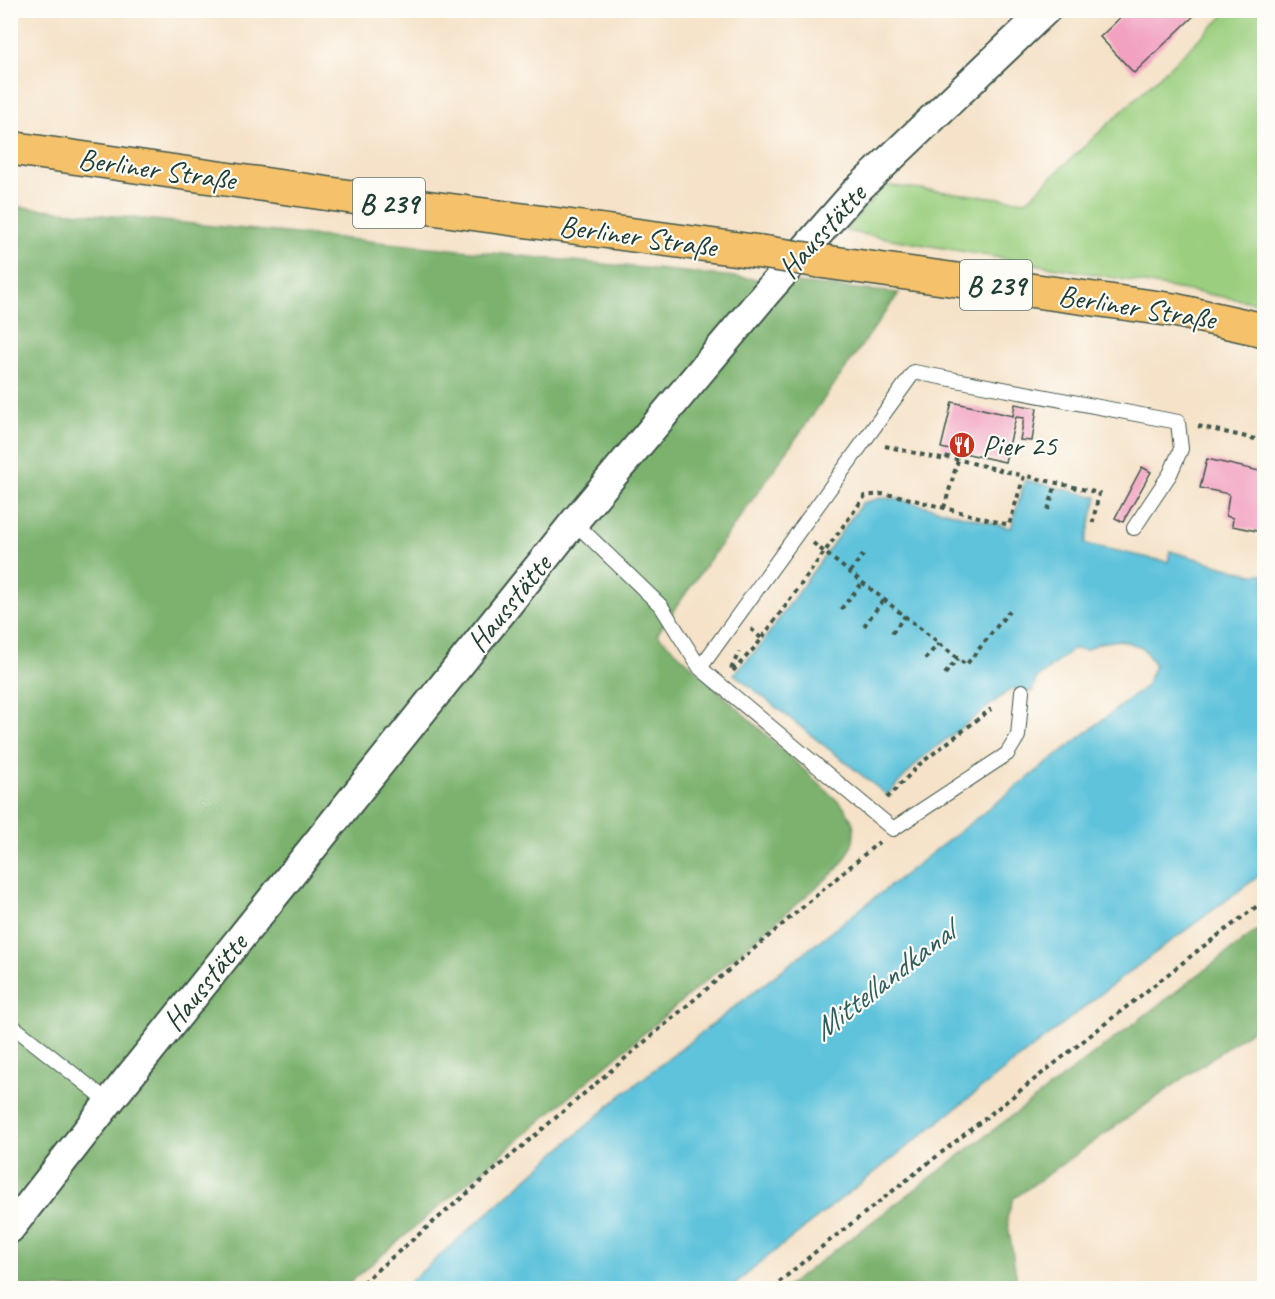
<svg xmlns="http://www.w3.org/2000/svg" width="1275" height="1299" font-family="Caveat,sans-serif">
  <rect width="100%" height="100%" fill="#fdfcf7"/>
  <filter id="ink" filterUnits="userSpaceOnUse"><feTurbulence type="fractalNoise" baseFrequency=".0167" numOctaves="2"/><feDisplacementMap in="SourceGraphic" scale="12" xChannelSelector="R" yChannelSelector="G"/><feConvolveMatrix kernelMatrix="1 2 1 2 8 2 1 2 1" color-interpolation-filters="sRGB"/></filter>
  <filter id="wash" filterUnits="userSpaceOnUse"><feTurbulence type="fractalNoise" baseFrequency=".008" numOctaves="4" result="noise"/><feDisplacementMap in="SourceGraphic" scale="24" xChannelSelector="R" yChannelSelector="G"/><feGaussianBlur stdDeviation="1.35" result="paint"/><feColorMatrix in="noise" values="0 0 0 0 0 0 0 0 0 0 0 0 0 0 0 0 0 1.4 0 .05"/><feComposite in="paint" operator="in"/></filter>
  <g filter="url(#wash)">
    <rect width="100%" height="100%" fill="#f5e2c8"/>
    <path fill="#9bcf7f" stroke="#5d865a" stroke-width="1.5" d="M1229,11H1264V304L845,231L885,185L1026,201Z"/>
    <path fill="#7cb26e" stroke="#4e7851" stroke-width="1.5" d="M10,206L899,293L657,634L844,807C847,812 851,818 853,824C858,844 845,861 832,874L343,1288H11Z
      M1264,925V1021L1013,1199L1007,1218L1018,1288H785Z"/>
    <path fill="#5ec3db" stroke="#3e8088" stroke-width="1.5" d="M1025,480L1097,497L1085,544L1168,562L1170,551L1250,574H1264V872L1116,982L751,1270L732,1288H403L618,1098L1146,686L1155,665L1142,647L1120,640L1099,643L1086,650L1073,649L1036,679L1032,692L1011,689L921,759L887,795L734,674L759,647L862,503L881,498L898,499L1011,528Z"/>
    <g id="blocks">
      <path fill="#f2a1c1" d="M1128,10H1200L1134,73L1100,37Z
        M952,402L1013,416L1015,404L1037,408L1032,441L1020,440L1024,418L1016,417L1005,462L941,448Z
        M1207,459L1264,472V522L1262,532L1232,526L1233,518L1226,516L1229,494L1200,488Z
        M1142,467L1151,472L1123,522L1115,518Z"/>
    </g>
  </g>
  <g filter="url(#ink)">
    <use href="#blocks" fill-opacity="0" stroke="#3f564a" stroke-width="1.5"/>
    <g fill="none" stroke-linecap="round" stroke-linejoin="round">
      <defs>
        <path id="lane" d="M574,522L661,606L700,668L893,829L1007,754L1018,736L1022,691
          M700,668L914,372L1178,422L1181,449L1170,474L1134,528
          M10,1024L109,1102"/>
        <path id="street" d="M10,1229L109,1102L574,522L767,292L855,192L1046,10"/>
        <path id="primary" d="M10,148L372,200L768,253
          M819,261L1174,310L1264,330"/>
      </defs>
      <use href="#lane" stroke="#3f564a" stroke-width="16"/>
      <use href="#street" stroke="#3f564a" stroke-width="32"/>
      <use href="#primary" stroke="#3f564a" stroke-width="36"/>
      <path stroke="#3f564a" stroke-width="4" stroke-dasharray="4.5 4.5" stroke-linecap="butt" d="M1198,426L1264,441
        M885,446L945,460L948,457L1024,476
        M944,508L958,460
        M1048,510L1055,487
        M813,543L966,665L1011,609
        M850,572L863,555
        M841,609L863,582
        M864,626L884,599
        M751,629L761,638
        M892,633L905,616
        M925,659L939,643
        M731,669L739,652
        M733,671L757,645L865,496L881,494L899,496L1009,525L1024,476H1027L1099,493L1092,526
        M945,674L958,658
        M887,798L920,764L991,709
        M356,1288L879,842
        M772,1288L814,1253L1200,949L1264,901"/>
      <use href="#lane" stroke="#fff" stroke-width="14"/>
      <use href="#street" stroke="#fff" stroke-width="28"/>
      <use href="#primary" stroke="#f5c16b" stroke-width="33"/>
      <defs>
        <path id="primary-bridge" d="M768,253L819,261"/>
      </defs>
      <use href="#primary-bridge" stroke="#3f564a" stroke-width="36" stroke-linecap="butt"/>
      <use href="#primary-bridge" stroke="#f5c16b" stroke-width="33"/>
    </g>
  </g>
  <defs>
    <symbol id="restaurant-disc" viewBox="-11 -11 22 22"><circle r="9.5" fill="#c8321e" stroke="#fdfcf7"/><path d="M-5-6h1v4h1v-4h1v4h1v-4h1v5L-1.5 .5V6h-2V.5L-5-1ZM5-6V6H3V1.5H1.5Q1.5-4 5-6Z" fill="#fff"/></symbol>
  </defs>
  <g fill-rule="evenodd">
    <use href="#restaurant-disc" x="947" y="430" width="30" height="30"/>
  </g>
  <g text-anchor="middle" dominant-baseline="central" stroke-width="4.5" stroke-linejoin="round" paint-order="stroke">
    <g fill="#fdfcf7" stroke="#62766e" stroke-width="1.5">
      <rect x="353" y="178" width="72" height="50" rx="4.5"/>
      <rect x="960" y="260" width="72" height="50" rx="4.5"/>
    </g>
    <g font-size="28" font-weight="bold" fill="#1f3d34">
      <text x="389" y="203">B 239</text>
      <text x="996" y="285">B 239</text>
    </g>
    <g font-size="30" fill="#1f3d34" stroke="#fdfcf7">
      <text transform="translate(157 169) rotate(8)">Berliner Straße</text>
      <text transform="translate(822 231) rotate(-48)">Hausstätte</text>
      <text transform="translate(638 236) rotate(8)">Berliner Straße</text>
      <text transform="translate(1137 307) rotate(9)">Berliner Straße</text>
      <text transform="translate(509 603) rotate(-51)">Hausstätte</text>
      <text transform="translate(205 982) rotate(-51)">Hausstätte</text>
    </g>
    <g font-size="30" fill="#1f3d34" stroke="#fdfcf7" text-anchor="start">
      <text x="982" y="445">Pier 25</text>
    </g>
    <g font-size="32" font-style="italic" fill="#2f5e5e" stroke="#fdfcf7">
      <text transform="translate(883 981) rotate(-38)">Mittellandkanal</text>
    </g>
  </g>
  <rect width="1275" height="1299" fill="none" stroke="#fdfcf7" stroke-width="36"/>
</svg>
